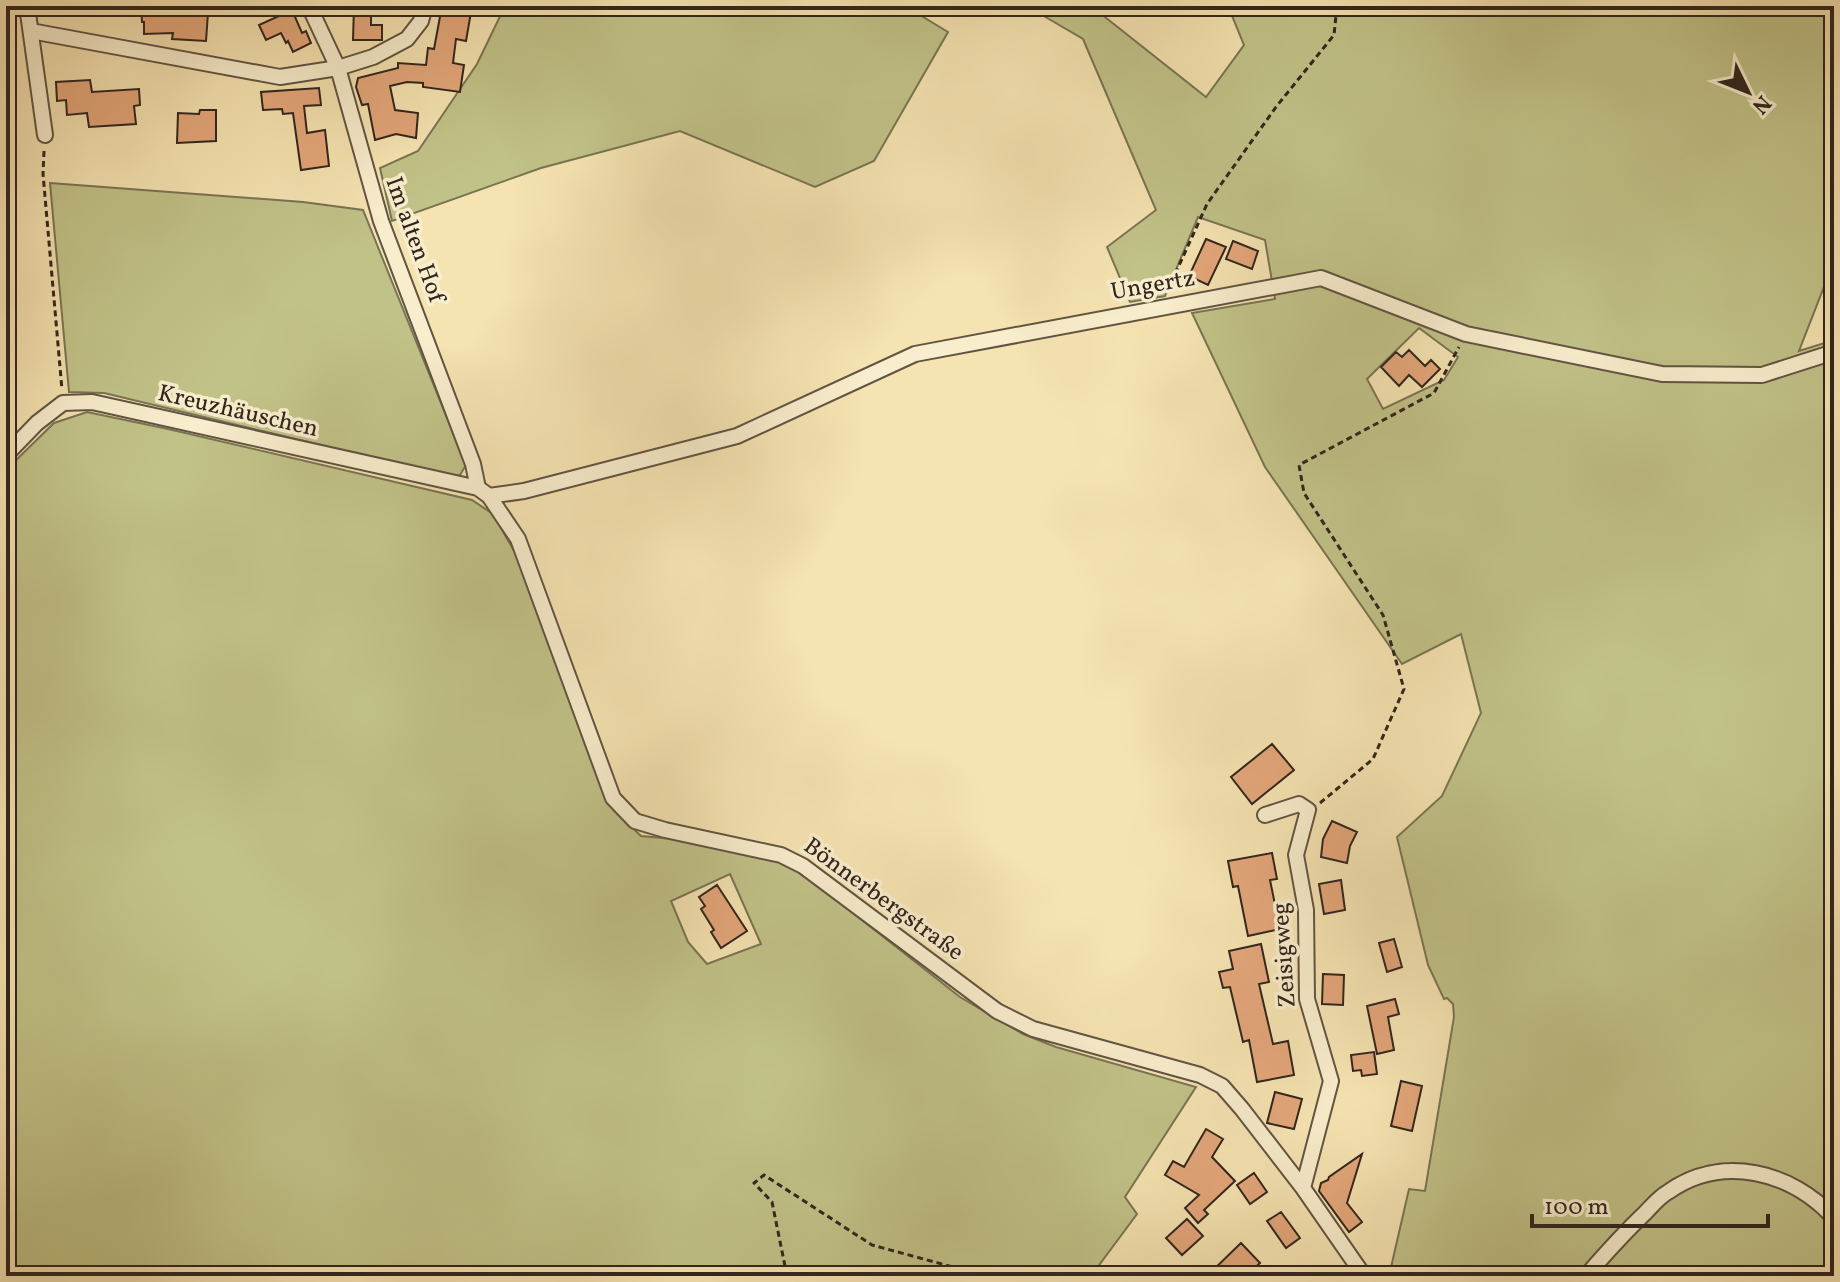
<svg xmlns="http://www.w3.org/2000/svg" width="1840" height="1282" font-family="Vollkorn,serif">
  <rect width="100%" height="100%" fill="#f5e3b1"/>
  <filter id="stains"><feTurbulence type="fractalNoise" baseFrequency=".0025" numOctaves="4"/><feColorMatrix values="0 0 0 0 .2 0 0 0 0 .09 0 0 0 0 .02 0 0 0 .5 -.17"/></filter>
  <radialGradient id="worn" r=".72"><stop offset=".6" stop-color="#630" stop-opacity="0"/><stop offset="1" stop-color="#630" stop-opacity=".3"/></radialGradient>
  <path fill="#c1c288" stroke="#797453" stroke-width="2" fill-rule="evenodd" d="M505,6H905L948,32L874,161L815,187L680,131L541,168L392,221L380,168L418,151L477,64Z
    M1047,6H1091L1206,97L1244,45L1228,6H1834V261L1799,351L1834,340V1276H1389L1409,1189L1425,1191L1454,1017L1453,1004L1447,998L1444,999L1428,965L1397,837L1442,796L1481,713L1461,634L1402,664L1265,467L1192,313L1275,299L1265,240L1198,217L1165,296L1130,302L1107,247L1156,210L1083,39L1042,15ZM1419,328L1458,357L1444,380L1383,409L1367,379Z
    M50,183L303,202L363,210L466,465L460,475L450,476L104,393L69,392Z
    M87,412L168,429L472,500L493,514L521,563L605,795L618,814L641,836L674,839L756,854L789,866L816,884L960,997L1023,1034L1056,1047L1196,1087L1125,1197L1137,1214L1091,1276H6V470L54,423ZM730,874L761,944L707,964L688,942L671,901Z"/>
  <path fill="#e3a679" stroke="#31251e" stroke-width="2" d="M141,6H158V11L208,13L206,41L172,39L173,33L144,34V22H142Z
    M354,6H371V25H382V40H353Z
    M442,6H458L457,10L471,12L466,41L456,39L453,63L464,65L460,92L423,87V83L407,82L390,86L395,110L418,113L416,138L396,134L375,140L368,104L362,105L356,87L358,78L398,68V63L426,65L428,48L434,49Z
    M292,10L302,33L306,31L311,43L293,52L288,41L286,43L281,33L266,40L259,25Z
    M90,80L92,92L139,89L140,105L134,106L136,124L89,127L87,113L67,115L66,100L57,101L56,82Z
    M319,88L321,105L304,106L307,133L325,130L329,166L301,170L293,113L283,114L282,109L263,110L261,92Z
    M200,110H216V141L177,143L178,113L199,114Z
    M1206,239L1226,247L1208,285L1189,276Z
    M1233,241L1258,251L1252,269L1226,259Z
    M1409,350L1425,366L1431,360L1440,369L1422,387L1409,375L1399,386L1381,367L1396,352L1402,357Z
    M1272,744L1294,770L1252,804L1231,777Z
    M1332,821L1357,832L1350,846L1347,863L1321,857L1323,839Z
    M1272,853L1277,879L1270,880L1280,929L1248,936L1238,886L1233,887L1228,861Z
    M1341,880L1345,910L1324,914L1319,884Z
    M717,885L747,931L721,948L711,932L714,930L701,909L705,906L699,897Z
    M1394,939L1402,967L1387,972L1379,943Z
    M1261,944L1269,982L1259,984L1273,1044L1288,1041L1294,1075L1257,1082L1249,1040L1243,1042L1230,987L1223,988L1219,972L1233,969L1229,951Z
    M1323,974L1344,975L1343,1005L1322,1004Z
    M1395,999L1399,1014L1388,1017L1394,1050L1377,1054L1367,1006Z
    M1374,1052L1377,1074L1362,1076L1361,1070L1353,1071L1351,1055Z
    M1401,1081L1422,1086L1412,1131L1391,1126Z
    M1275,1092L1302,1099L1294,1129L1267,1123Z
    M1206,1129L1223,1139L1212,1157L1235,1181L1204,1210L1208,1214L1198,1223L1185,1208L1199,1195L1165,1175L1173,1161L1184,1167Z
    M1362,1154L1347,1203L1362,1222L1349,1232L1319,1191L1321,1183L1328,1180L1329,1177Z
    M1254,1173L1267,1192L1250,1204L1237,1185Z
    M1281,1212L1300,1238L1286,1248L1267,1221Z
    M1187,1219L1203,1236L1182,1255L1166,1238Z
    M1241,1243L1260,1263L1246,1276H1207Z"/>
  <g fill="none" stroke-linecap="round" stroke-linejoin="round">
    <defs>
      <path id="minor" d="M27,6L45,135
        M309,6L338,68L381,221L473,464L478,488
        M31,31L280,77L338,68L373,57L407,39L421,21L425,6
        M6,455L37,423L63,403L92,402L478,488L489,496L518,539L613,798L635,821L665,830L781,855L803,866L997,1011L1033,1029L1200,1075L1222,1086L1242,1109L1303,1188L1364,1276
        M489,496L524,491L737,436L915,354L1321,278L1466,334L1662,374L1762,375L1834,352
        M1265,815L1299,804L1308,810L1296,855L1306,910L1307,999L1331,1081L1303,1188
        M1586,1276C1605,1254 1624,1233 1645,1213C1652,1206 1659,1197 1668,1192C1722,1154 1791,1171 1834,1218"/>
    </defs>
    <use href="#minor" stroke="#625443" stroke-width="18"/>
    <path stroke="#31251e" stroke-width="3" stroke-dasharray="6 4" stroke-linecap="butt" d="M44,151L43,174L62,390
      M1167,292L1207,204L1276,107L1334,35L1337,6
      M1320,803L1373,759L1404,689L1383,615L1304,493L1299,465L1434,393L1459,347
      M787,1276L772,1202L754,1183L764,1175L872,1245L986,1276"/>
    <use href="#minor" stroke="#f8edcc" stroke-width="14"/>
  </g>
  <g text-anchor="middle" dominant-baseline="central" stroke-width="7" stroke-linejoin="round" paint-order="stroke">
    <g font-size="24" fill="#31251e" stroke="#f8edcc">
      <text transform="translate(414 240) rotate(70)">Im alten Hof</text>
      <text transform="translate(1153 286) rotate(-10)">Ungertz</text>
      <text transform="translate(238 412) rotate(13)">Kreuzhäuschen</text>
      <text transform="translate(883 900) rotate(36)">Bönnerbergstraße</text>
      <text transform="translate(1285 955) rotate(-94)">Zeisigweg</text>
    </g>
  </g>
  <rect width="1840" height="1282" fill="none" stroke="#f5e3b1" stroke-width="32"/>
  <rect x="8" y="8" width="1824" height="1266" fill="none" stroke="#31251e" stroke-width="4"/>
  <rect x="16" y="16" width="1808" height="1250" fill="none" stroke="#31251e" stroke-width="2"/>
  <g transform="translate(1748 92) rotate(133)" stroke="#f8edcc" stroke-width="6" paint-order="stroke">
  <path d="M0-6L14 30L0 20L-14 30Z" fill="#31251e"/>
  <text y="-12" font-size="22" font-weight="bold" text-anchor="middle" fill="#31251e">N</text>
  </g>
  <path d="M1532 1214v12h236v-12" fill="none" stroke="#31251e" stroke-width="4"/>
  <text x="1544" y="1214" font-size="24" fill="#31251e" stroke="#f8edcc" stroke-width="6" paint-order="stroke">100 m</text>
  <rect width="100%" height="100%" filter="url(#stains)"/>
  <rect width="100%" height="100%" fill="url(#worn)"/>
</svg>
